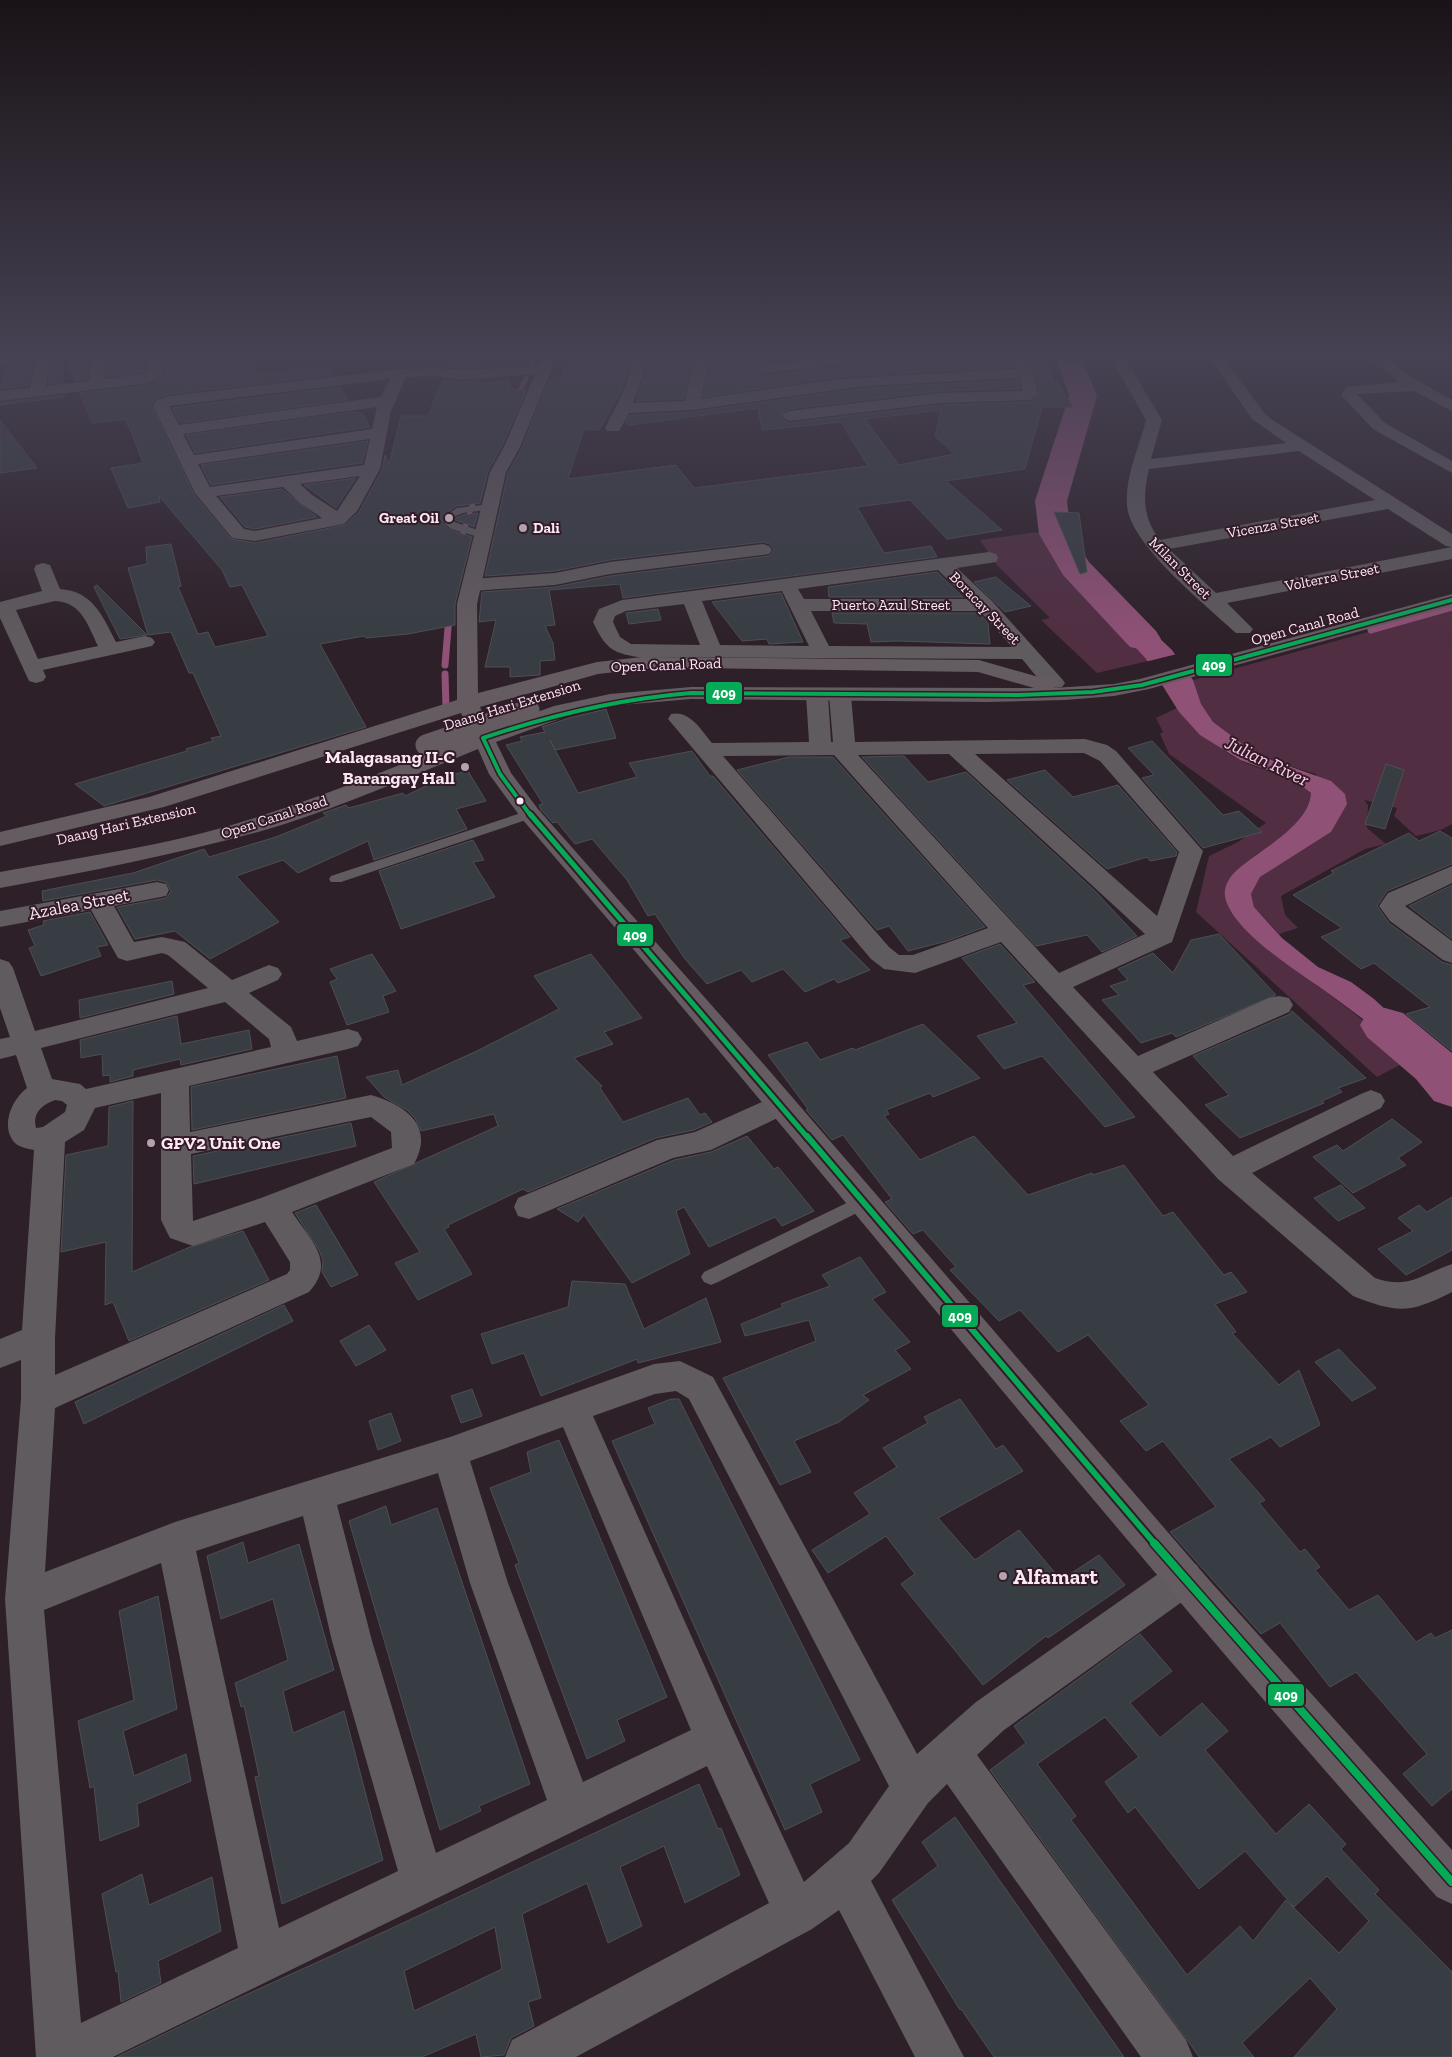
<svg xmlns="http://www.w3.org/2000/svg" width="1452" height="2057" font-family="'Zilla Slab',serif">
  <rect width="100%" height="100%" fill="#2d2028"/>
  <path fill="#512e42" d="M1038,532L1063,568L1148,661L1097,673L1041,620L1050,618L997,565L980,540Z
    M1452,609V824L1441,830L1416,836L1394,816L1397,808L1364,800L1368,805L1367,828L1386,844L1365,849L1281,896L1285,915L1298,928L1279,934L1254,907L1251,894L1260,877L1331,832L1316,774C1279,764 1231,747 1207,716C1200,706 1197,692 1193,680Z
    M1177,708L1179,712C1198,730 1216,747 1239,760C1263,772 1293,774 1311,793C1309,821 1275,841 1255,856C1241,867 1220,880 1226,900C1236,935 1306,976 1334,998C1361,1018 1386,1039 1413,1058L1377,1077L1196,912L1209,856L1238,842L1266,823L1169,754L1160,734L1163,732L1156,718Z"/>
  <path fill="#905176" d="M1106,588L1172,650L1193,680L1201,704L1213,722L1245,746L1266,758L1331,781L1345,794L1347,804L1331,832L1260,877L1251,894L1254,907L1282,938L1318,967L1351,982L1374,999L1447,1066L1428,1072C1398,1045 1365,1020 1332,996C1302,974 1238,936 1226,901C1222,889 1228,878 1237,870C1259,850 1309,826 1311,793L1294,780L1240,760L1200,735L1179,712L1146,659L1085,592Z"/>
  <path fill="#2d2028" d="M1177,654L1188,667L1155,676L1145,662Z"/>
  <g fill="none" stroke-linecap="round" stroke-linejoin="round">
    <path stroke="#905176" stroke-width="5" d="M531,366L535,358
      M516,399L526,378
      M462,536L476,494"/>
    <path stroke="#905176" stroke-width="7" d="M1371,630L1452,607
      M445,665L449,616
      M445,674L446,708"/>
    <path fill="#905176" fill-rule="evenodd" d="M1056,358H1082L1097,396L1067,501L1071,534L1089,562L1156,631L1161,639L1156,647L1143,650L1130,647L1063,575L1039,534L1035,501L1069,396Z
      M1385,1008L1403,1013L1452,1053V1107L1434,1101L1416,1079L1367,1037L1360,1025L1367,1013Z"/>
  </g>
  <path fill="#383d43" stroke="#4e4e54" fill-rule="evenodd" d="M62,358L63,382L48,384L52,359Z
    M66,358H90L87,379L75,381Z
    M108,358H145V372L106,377Z
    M163,358H257L258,374L330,366L335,375L170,394L156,398L151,405L194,494L231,539L255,543L345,525L359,512L382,470L385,455L389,464L401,416H428L443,379L462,382L480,380V383L509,381L510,388L526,391L502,446L488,471L480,503L457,506L444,514L448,518L442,523L450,530L472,537L455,604V625L408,634L366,638L364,636L320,644L366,727L104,806L75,784L187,751L186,749L213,741L211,738L221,736L193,673H189L171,632L148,635L128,568L147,564L146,547L171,544L181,586L178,587L198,634L208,632L215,647L268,636L242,585L230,587L222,570L159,496L160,502L128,508L111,468L143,463L132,434L125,419L92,423L80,393L149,385L164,375Z
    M616,358H633L621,392L599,430L584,429L568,479L676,465L694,488L868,466L841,422L762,430L758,408L629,425L626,422L630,415L692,412L865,388L1018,380L1020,389L940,391L789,409L779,417L789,423L940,405L1030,402L1040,395L1035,374L1029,362L1045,361L1051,371L1053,382L1058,383L1073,407H1042L1025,469L946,481L1002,530L947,539L910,500L857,507L884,553L931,546L937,557L623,598L620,584L549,590L555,625L545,626L553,643L555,660L540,661V675L510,677V667H485L496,620L479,622L482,592L555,587L610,576L769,556L774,550L770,544L763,542L610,560L555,571L485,576L508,473L522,448L545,389L553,377L563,378L564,365L614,364ZM941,410L935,436L954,454L899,465L865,419Z
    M651,358H693L684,399L636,401Z
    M711,358H810L764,363L756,370L765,375L865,364L874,358H1005L1013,367L839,377L703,397Z
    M479,360V367H448L449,364Z
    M31,361H34L28,386L0,389L6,364Z
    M341,387L347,400L180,423L172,408Z
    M64,395V397L0,405V403Z
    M354,412L362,413L370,427L195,453L186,435Z
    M0,420L37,468L0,473Z
    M368,441L362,463L211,485L201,465Z
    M356,478L336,508L304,485Z
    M282,489L317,517L255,529L245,527L220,497Z
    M1054,512L1079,513L1087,572L1080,574Z
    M478,513L474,527L453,519L463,515Z
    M937,572L963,597H829L828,587Z
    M996,577L1009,588L1031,606L1005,612L974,582Z
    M97,585L147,635L120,639L94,587Z
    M781,593L803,642L769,644L767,639L742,641L712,602Z
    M658,609L661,620L629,624L626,613Z
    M832,613H979L988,623L990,644L897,641L871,642L867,624L834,623Z
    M606,709L616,738L555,750L550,740L578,793L637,777L629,763L692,751L710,776H713L850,937L840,940L870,970L838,983L834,979L805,992L783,969L752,982L741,970L707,984L685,959L655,914L648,916L627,880L592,839L575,844L557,822L553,823L541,810L539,805L543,804L506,745L522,741L520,737L545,732L542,727L569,718Z
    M1152,741L1223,815L1239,811L1262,832L1203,848L1142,778L1154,775L1128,748Z
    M904,756L928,782L966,772L1096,892L1137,936L1102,952L1087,935L1036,946L862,757Z
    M789,757H833L985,927L947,941L908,951L889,926L877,930L737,770Z
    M1386,764L1404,770L1385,829L1365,824Z
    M1045,770L1073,797L1118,785L1177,852L1176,856L1150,861L1147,857L1107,869L1007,780Z
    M468,771L486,801L456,809L467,829L374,860L368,841L298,873L283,860L236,876L279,922L210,959L175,931L135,939L117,907L166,898L171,891L166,882L157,880L43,901L42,891L133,873L204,849L209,857L276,837L327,816L323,813L346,805L349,808L403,793L405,796L434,782L433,779Z
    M1440,831L1452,838V864L1387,891L1377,906L1389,923L1442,962L1452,965V1051L1406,1014L1430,1007L1374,963L1361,969L1321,937L1342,928L1293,895L1334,873L1331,871L1409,833L1419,841Z
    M473,840L484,860L473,862L495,897L401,929L379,871Z
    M1452,885V939L1409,906Z
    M90,912L108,945L97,947L101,956L41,976L29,948L35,946L28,930L44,925L43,921Z
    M1219,934L1276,995L1176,1037L1172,1033L1141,1043L1102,1000L1119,995L1110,986L1128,980L1118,969L1153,953L1173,973L1191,940Z
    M1000,944L1035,982L1023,985L1135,1117L1105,1127L1042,1056L1004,1069L977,1036L1017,1023L962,958Z
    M372,954L396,991L383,996L389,1012L347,1025L330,982L337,979L330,969Z
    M591,954L642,1018L604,1032L613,1044L574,1058L602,1086L600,1088L623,1122L688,1098L700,1115L705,1113L712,1122L694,1130L656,1138L528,1192L523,1189L448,1225L449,1227L444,1229L472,1274L418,1300L395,1263L420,1252L374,1182L498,1126L494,1114L421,1131L415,1118L407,1110L384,1097L366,1077L398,1070L402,1085L479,1050L559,1009L534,976Z
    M172,981L174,994L80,1018L79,1000Z
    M1292,1011L1366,1078L1338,1088L1342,1092L1322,1101L1324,1103L1240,1138L1205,1105L1229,1095L1193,1056L1290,1014Z
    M177,1016L181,1044L249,1030L252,1049L181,1065L180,1059L133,1070V1076L110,1082V1075L103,1076L102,1054L81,1058L80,1040Z
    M923,1024L980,1078L933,1097L930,1093L886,1110L889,1114L884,1116L920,1160L974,1136L1028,1195L1092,1173L1093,1175L1124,1165L1163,1216L1173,1212L1224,1275L1231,1272L1247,1292L1215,1304L1236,1332L1232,1333L1279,1385L1299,1370L1320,1425L1280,1447L1271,1437L1229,1459L1265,1500L1259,1503L1300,1552L1305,1549L1320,1567L1315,1570L1349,1610L1378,1595L1416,1642L1431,1633L1435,1638L1452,1630V1789L1432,1806L1403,1774L1427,1754L1356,1672L1330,1687L1280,1623L1261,1634L1170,1532L1216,1507L1163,1441L1146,1451L1120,1421L1149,1405L1088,1335L1058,1352L1020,1310L999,1321L950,1270L956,1267L923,1230L913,1234L885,1202L892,1199L843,1135L832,1140L806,1110L808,1109L768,1055L807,1042L820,1060L853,1048L855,1050Z
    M337,1056L346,1098L192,1130L191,1087Z
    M133,1101L132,1272L190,1247L243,1231L269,1280L129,1341L113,1302L105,1305L106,1242L61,1252L66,1155L108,1146L109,1107Z
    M1392,1119L1422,1142L1398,1158L1406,1165L1353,1193L1313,1157L1337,1145L1343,1151Z
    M351,1123L356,1146L194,1184L193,1156Z
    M747,1136L774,1169L778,1167L814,1211L782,1226L775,1217L709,1247L684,1207L676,1211L690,1254L632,1283L584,1215L578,1222L557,1209L674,1160L711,1152Z
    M1341,1185L1365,1208L1338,1221L1314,1198Z
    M1452,1197V1250L1406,1275L1378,1249L1413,1231L1398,1218L1419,1205L1427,1212Z
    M316,1205L358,1275L331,1287L322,1272L323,1260L319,1250L295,1213Z
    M860,1257L886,1292L872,1299L910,1342L895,1350L911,1369L863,1395L869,1400L839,1422L794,1441L811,1472L780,1485L723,1378L816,1341L809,1320L745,1336L741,1324L783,1307L781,1304L830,1286L822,1275Z
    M572,1281L625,1284L644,1329L706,1298L721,1342L638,1363L637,1359L541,1396L524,1353L492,1364L481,1334L568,1307Z
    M284,1305L293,1321L84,1424L75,1402Z
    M369,1325L386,1350L356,1366L340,1341Z
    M1339,1349L1376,1388L1352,1401L1315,1362Z
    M472,1389L482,1416L461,1423L451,1396Z
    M671,1399H679L860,1760L810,1784L822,1812L785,1830L612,1441L655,1424L648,1408Z
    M960,1399L996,1449L1003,1445L1023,1471L938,1518L975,1560L1019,1530L1061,1580L1099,1555L1125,1585L1048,1638L1046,1636L983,1685L901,1584L915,1574L886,1536L828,1573L812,1550L870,1514L854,1493L897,1467L883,1448L928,1423L924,1417Z
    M391,1413L401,1441L378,1450L369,1421Z
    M559,1440L667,1697L617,1720L625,1741L587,1759L515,1565L519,1563L490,1488L531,1472L527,1452Z
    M386,1506L391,1525L437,1508L530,1784L479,1806L481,1811L440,1830L349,1521Z
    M243,1542L248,1563L299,1544L334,1670L283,1691L293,1733L344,1711L383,1860L282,1904L255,1777L259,1776L244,1706L241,1707L235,1683L288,1660L273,1599L221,1619L207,1556Z
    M158,1596L177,1709L123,1731L134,1776L186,1754L191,1781L137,1804L139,1826L100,1841L94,1786L90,1788L78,1721L134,1700L119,1611Z
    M1140,1634L1172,1671L1130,1703L1160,1738L1202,1703L1228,1731L1205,1750L1276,1834L1309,1804L1346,1844L1341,1849L1379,1890L1375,1894L1452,1972V2057H1294L1337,2009L1310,1978L1242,2043L1254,2057H1199L1190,2044L990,1770L1026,1743L1014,1726ZM1105,1717L1139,1757L1105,1782L1128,1813L1135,1807L1199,1889L1245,1851L1294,1907L1327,1876L1369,1921L1339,1953L1286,1900L1253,1941L1240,1926L1187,1975L1071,1820L1076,1816L1037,1764Z
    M699,1784L718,1829L721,1828L740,1875L685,1903L664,1846L620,1867L642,1926L608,1943L587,1883L522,1914L541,1998L528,2002L534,2026L511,2038L504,2055L481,2057L476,2034L422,2057H117L228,2003L390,1929ZM495,1927L502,1969L414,2011L404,1971Z
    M955,1817L988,1864L1124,2057H994L961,2009L960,2010L892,1900L938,1866L922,1842Z
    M142,1874L149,1905L212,1877L221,1931L158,1961L161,1983L121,2002L118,1971L116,1972L102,1894Z"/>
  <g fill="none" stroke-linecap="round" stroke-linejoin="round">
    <path fill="#605b5e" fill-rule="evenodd" d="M490,504L495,507L494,509L463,513L451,518L446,515L457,508Z
      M449,520L486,533L487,535L482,538L451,529L444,523Z
      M530,810L535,811L537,814L535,817L341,882H331L329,879L331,876Z
      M863,1195L869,1197L872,1202L869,1207L718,1282L711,1285L704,1282L701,1277L704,1272Z"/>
    <path fill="#605b5e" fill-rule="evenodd" d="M0,358H17L15,361L0,363Z
      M36,358H50L46,386L89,381L92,358H106L104,379L144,374L147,373V358H161L162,375L148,383L0,401V391L30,388Z
      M635,358H649L633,403L685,401L695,358H709L701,399L839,379L1017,369L1008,358H1024C1034,368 1035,381 1038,395L1030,400L940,403L789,421L781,416L789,411L940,393L1022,391L1020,378L865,386L692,410L629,413L619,431H607L605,428L623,393Z
      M825,358H872L865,362L765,373L758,369L765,365Z
      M1111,358H1125L1162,420L1151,459L1286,443L1252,419L1210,358H1224L1264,413L1271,419L1452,534V547L1446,546L1388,509L1169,549L1216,593L1452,547V559L1227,603L1253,629L1250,633H1236C1207,606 1129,544 1127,505C1125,476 1139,448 1146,420ZM1299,451L1375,500L1160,540C1142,517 1143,496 1149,469Z
      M1369,358H1385L1413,378L1452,400V411L1414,391L1357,394L1385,423L1452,461V473L1373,429L1344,398L1341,395L1346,387L1400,382Z
      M543,366L548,367L550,370L548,373L462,380L434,376L406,377L391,411L380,469L357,511L344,524L255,541L232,538L195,493L153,406L157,400L170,396L400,369L434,368L462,370ZM390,379L381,397L179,425L169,406ZM377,407L372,429L194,455L183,434ZM370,439L364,465L210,487L198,464ZM360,476L337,511L312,495L300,484ZM283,487L300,503L322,518L255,531L244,529L216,496Z
      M763,544L769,546L772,550L769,554L610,574L555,585L472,591L465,589L462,585L465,581L472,579L555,573L610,562Z
      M989,552L996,554L998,558L996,562L957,568L992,601L1062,679L1065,683L1062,687C1044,692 1034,672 1022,659L638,657C611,653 605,647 593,622L599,609L622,600ZM938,570L968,599H804L798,589ZM782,591L809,646L720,645L702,601ZM684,604L700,645L631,644L620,637L613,622L615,616L626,611ZM811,611H980L1012,647L829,646Z
      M43,563L50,565L60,589C93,591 103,617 116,642L145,636L152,638L155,642L152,646L43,670L46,677L43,681L36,683L29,681L0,618V602L42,591L34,569L36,565ZM55,601C82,602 88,626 98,646L38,659L16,610Z
      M817,689L824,691L828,695L831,742H833L829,695L833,691L840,689L847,691L851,695L855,742L1085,739L1107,745L1116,751L1203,851L1172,942L1073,987L1138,1056L1269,998L1279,996L1289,998L1293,1005L1289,1012L1153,1072L1233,1156L1361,1094L1371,1090L1381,1094L1385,1101L1381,1108L1252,1173L1375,1278C1409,1290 1422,1274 1452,1264V1292C1409,1314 1397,1313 1353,1296L1218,1179L1001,942L915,973L884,969L871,959L668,719L671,714C690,710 701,730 712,743L809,742L806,695L810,691ZM1084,753L1100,761L1179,852L1157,916L975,754ZM949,754L1145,934L1059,973L858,755ZM834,755L988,928L913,955H899L889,947L723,756Z
      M1452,866V883L1405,906L1452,941V963L1443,960L1390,921L1379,906L1388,893Z
      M157,882L166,884L169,890L166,896L114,906L134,942L162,937L185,942L232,980L269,965L278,968L282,974L278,980L249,993L291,1027L297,1041L348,1029L358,1032L362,1039L358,1046L348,1049L189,1086L190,1132L371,1095C406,1105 435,1126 414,1164L292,1212C310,1240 337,1261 309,1292L55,1408L45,1572L175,1522L450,1437L654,1364L680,1361L713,1377L917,1754L976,1702L1171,1565L1184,1560L1197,1565L1203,1578L1197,1591L1004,1730L977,1755L1186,2040L1193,2057H1141L947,1784L928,1803L879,1873L871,1881L964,2057H915L839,1910L812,1929L576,2057H505L512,2040L769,1903L707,1766L113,2057H36L5,1599L21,1399V1360L0,1368V1339L22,1330L34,1150C29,1149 19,1147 15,1143C0,1127 11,1100 27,1088L16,1055L0,1059V1039L10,1037L0,1008V959L9,962L13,968L35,1031L208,988L168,955L162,953L127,961L118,958L91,910L0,927V911ZM225,1002L269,1039L271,1047L86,1089L80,1084L52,1079L41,1048ZM161,1093V1220L170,1238L193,1246L265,1222L290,1262V1270L287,1274L55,1375V1338L65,1142L84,1130L95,1108ZM55,1100L62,1101L67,1105L65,1112L43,1127L36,1128C32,1113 42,1105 55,1100ZM371,1117L391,1132L392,1148L261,1198L193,1221L191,1154ZM676,1391L689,1399L889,1786L849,1843L804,1882L731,1725L593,1416L655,1394ZM563,1427L691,1730L583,1782L508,1583L470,1461ZM438,1473L470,1583L547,1800L436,1853L372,1641L337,1505ZM303,1516L332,1641L398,1871L279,1928L196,1551ZM161,1563L238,1948L81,2023L44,1610Z
      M782,1093L792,1097L796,1104L792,1111L711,1150L673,1158L529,1219L518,1216L514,1207L518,1198L657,1140L695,1132Z"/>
    <path fill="#645c60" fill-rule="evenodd" d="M542,358H556L520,447L506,472L477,604L478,693L597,662L642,657L979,660L1042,678L1056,679L1059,683L1054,688L1114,684L1140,679L1452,594V606L1149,689L1114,696L1065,700L986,702L691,699L610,706L568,716L496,742L511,773L538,809L760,1060L1210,1581L1452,1850V1904L1437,1897C1122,1546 830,1176 522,819L489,774L478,749C407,778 332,811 258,832C173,855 87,872 0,888V872C82,857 165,846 245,821C322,797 397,766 472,736L461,713L164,807L0,846V832L149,797L457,700V604L490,472L504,447ZM694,668L978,672L1034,688L691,687L610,694L554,706L490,729L480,707L598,674L642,669Z"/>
    <path stroke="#645c60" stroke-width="21" d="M426,745L529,710"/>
    <defs>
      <path id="bus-1-far3" d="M483,738L500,774L531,816
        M483,738C551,715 619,699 691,693L1019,695L1093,692L1142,685L1452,600"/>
      <path id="bus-1-far2" d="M530,814L808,1138"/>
      <path id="bus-1-far1" d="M807,1136L1155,1544"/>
      <path id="bus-1" d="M1154,1543L1452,1882"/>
    </defs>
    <use href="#bus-1-far3" stroke="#331a29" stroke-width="7"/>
    <use href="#bus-1-far2" stroke="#331a29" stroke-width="9"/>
    <use href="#bus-1-far1" stroke="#331a29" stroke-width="10"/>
    <use href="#bus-1" stroke="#331a29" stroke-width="11"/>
    <use href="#bus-1-far3" stroke="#06aa56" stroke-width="4"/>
    <use href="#bus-1-far2" stroke="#06aa56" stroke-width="5"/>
    <use href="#bus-1-far1" stroke="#06aa56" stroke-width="6"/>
    <use href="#bus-1" stroke="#06aa56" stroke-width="8"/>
  </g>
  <linearGradient id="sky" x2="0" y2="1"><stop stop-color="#191216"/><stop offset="0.55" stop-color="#464253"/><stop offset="1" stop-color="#464253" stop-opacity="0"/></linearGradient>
  <rect width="1452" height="646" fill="url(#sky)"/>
  <g fill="#b2a2ab" stroke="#331a29" stroke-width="2">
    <circle cx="449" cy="518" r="5"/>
    <circle cx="523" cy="528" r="5"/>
    <circle cx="465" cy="767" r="5"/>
    <circle cx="151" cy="1143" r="5"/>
    <circle cx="1003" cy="1576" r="5"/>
  </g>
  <circle fill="#fae8f2" stroke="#331a29" stroke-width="2" cx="520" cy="801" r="4.5"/>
  <g text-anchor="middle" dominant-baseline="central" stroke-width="4" stroke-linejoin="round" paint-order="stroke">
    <g font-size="15" font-weight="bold" fill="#fae8f2" stroke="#331a29" text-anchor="end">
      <text x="439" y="518">Great Oil</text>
      <text x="533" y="528" text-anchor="start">Dali</text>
    </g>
    <g font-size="15" fill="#fae8f2" stroke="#331a29">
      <text transform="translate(1273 525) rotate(-10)">Vicenza Street</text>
      <text transform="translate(1180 568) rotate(45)">Milan Street</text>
      <text transform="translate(1332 577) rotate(-11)">Volterra Street</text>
      <text x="891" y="605">Puerto Azul Street</text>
      <text transform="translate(985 608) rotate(46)">Boracay Street</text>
      <text transform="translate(1305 626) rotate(-15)">Open Canal Road</text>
      <text transform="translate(666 665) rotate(-2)">Open Canal Road</text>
      <text transform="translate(512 705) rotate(-17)">Daang Hari Extension</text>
      <text transform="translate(274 817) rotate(-18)">Open Canal Road</text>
      <text transform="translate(126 824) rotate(-13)">Daang Hari Extension</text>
    </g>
    <g font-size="18" font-weight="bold" fill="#fae8f2" stroke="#331a29" text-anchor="end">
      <text x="455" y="757">Malagasang II-C<tspan x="455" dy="21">Barangay Hall</tspan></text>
      <text x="161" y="1143" text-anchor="start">GPV2 Unit One</text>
    </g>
    <g font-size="18" fill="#fae8f2" stroke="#331a29">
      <text transform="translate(79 904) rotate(-11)">Azalea Street</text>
    </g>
    <g font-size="19" font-style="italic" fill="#f9d0e6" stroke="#331a29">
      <text transform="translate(1267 761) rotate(26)">Julian River</text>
    </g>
    <g font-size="21" font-weight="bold" fill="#fae8f2" stroke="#331a29" text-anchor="start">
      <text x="1013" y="1576">Alfamart</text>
    </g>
  </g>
  <g stroke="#331a29" stroke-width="2">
    <rect x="1195" y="653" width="38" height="24" rx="5" fill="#06aa56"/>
    <rect x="705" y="681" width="38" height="24" rx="5" fill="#06aa56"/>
    <rect x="616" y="923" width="38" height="24" rx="5" fill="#06aa56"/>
    <rect x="941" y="1304" width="38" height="24" rx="5" fill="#06aa56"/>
    <rect x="1267" y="1683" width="38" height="24" rx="5" fill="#06aa56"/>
  </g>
  <g font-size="14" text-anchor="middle" font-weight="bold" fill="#fff">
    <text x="1214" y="670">409</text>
    <text x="724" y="698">409</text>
    <text x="635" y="940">409</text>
    <text x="960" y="1321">409</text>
    <text x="1286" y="1700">409</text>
  </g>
</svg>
